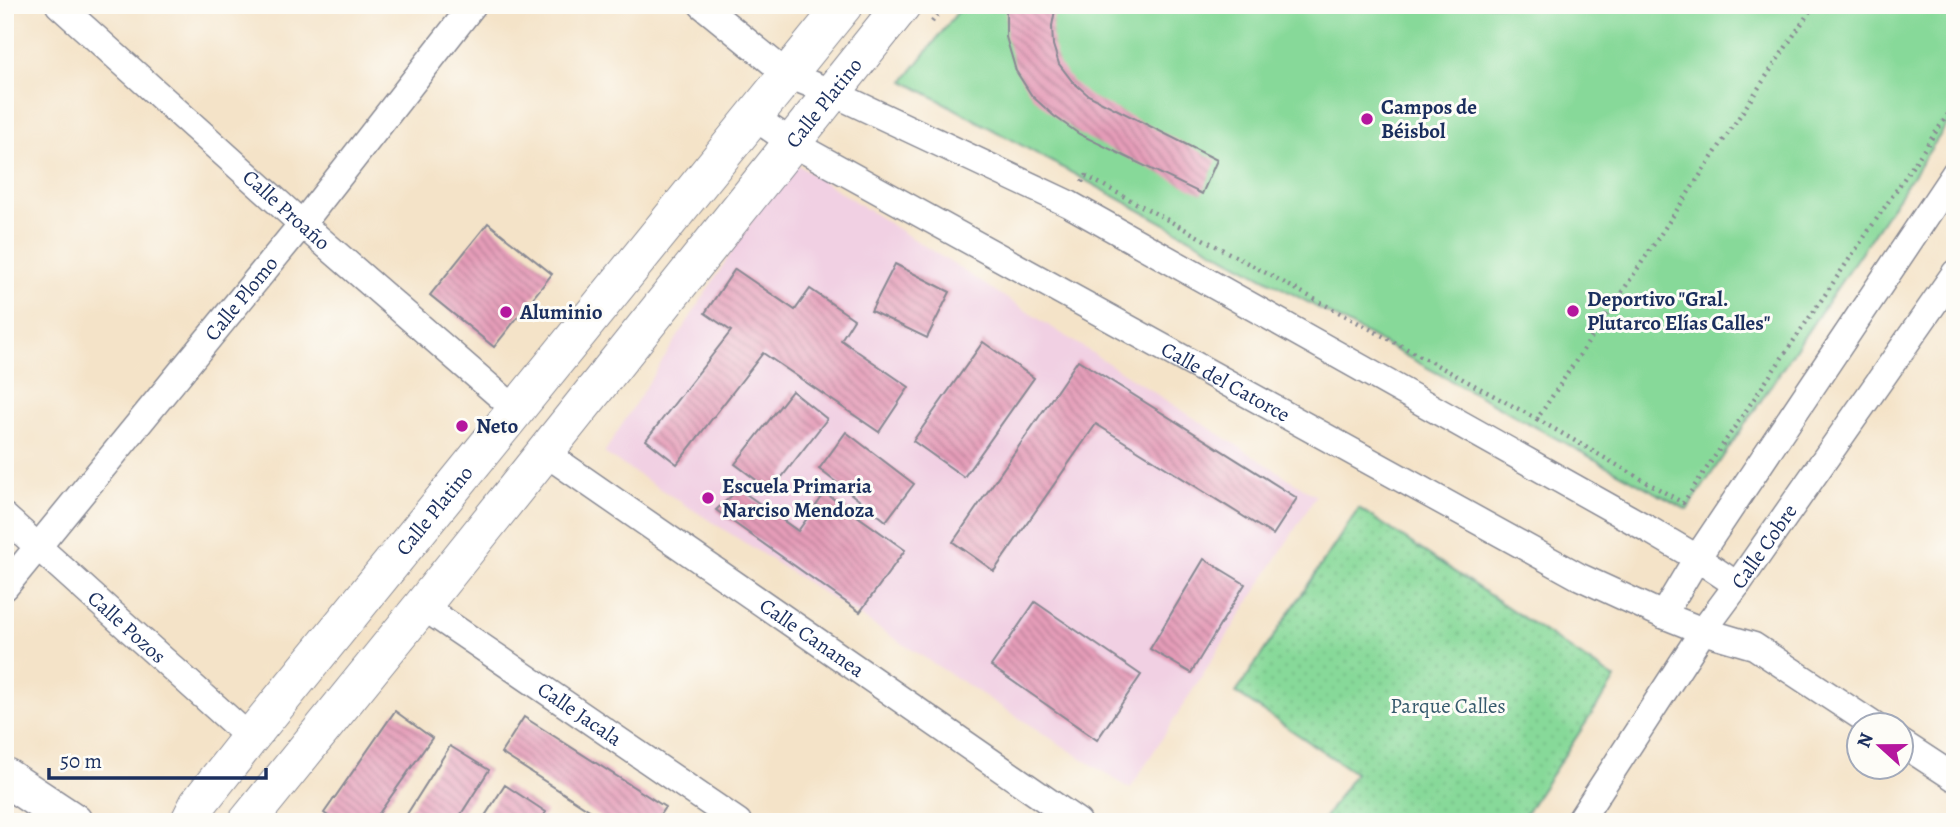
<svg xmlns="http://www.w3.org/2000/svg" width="1960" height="827" font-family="Alegreya,serif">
  <defs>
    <pattern id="park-dots" width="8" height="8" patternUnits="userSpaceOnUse" patternTransform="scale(1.75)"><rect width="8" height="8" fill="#87d999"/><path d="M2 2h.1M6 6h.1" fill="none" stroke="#74bb86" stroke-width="1.8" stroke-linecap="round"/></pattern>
    <pattern id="building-back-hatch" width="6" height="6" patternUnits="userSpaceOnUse" patternTransform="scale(1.75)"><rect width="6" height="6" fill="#e59cb8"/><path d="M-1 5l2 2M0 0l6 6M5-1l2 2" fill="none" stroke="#b98099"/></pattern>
  </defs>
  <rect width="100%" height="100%" fill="#fdfcf7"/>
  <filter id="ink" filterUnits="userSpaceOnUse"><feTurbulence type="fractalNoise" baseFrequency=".0143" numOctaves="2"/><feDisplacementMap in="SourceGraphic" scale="14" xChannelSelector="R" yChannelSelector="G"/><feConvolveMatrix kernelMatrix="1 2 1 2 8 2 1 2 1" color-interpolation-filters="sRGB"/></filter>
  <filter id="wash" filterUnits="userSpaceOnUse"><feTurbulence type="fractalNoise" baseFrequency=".00686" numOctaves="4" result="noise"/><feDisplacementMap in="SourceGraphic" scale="28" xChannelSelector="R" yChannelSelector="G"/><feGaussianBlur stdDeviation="1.57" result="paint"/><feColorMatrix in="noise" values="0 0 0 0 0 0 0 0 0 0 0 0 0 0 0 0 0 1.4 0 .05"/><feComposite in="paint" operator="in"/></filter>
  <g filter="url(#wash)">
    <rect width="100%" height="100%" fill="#f4e3c8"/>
    <path fill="#f1d0e3" d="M790,160L1316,496L1130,789L604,453Z"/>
    <path fill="#87d999" stroke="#51847c" stroke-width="2" d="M963,5H1955V113L1687,510L904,81Z"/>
    <path fill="url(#park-dots)" stroke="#51847c" stroke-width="2" d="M1359,508L1615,679L1520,822H1322L1355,773L1236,693Z"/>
    <g id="blocks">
      <path fill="url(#building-back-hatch)" d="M1006,5H1056L1052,26L1053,45L1059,64L1072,81L1088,95L1217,160L1202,194L1079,134L1054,116L1032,96L1016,71L1006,37Z
        M488,223L552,274L494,347L430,295Z
        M895,264L950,292L927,338L871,311Z
        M735,269L795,310L810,289L854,319L841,340L909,387L879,432L763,353L677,464L646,440L731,331L705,313Z
        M983,342L1034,378L964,477L913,441Z
        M1078,360L1297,498L1273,535L1096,424L994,571L953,542Z
        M792,391L827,419L771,491L735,464Z
        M846,432L914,484L886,521L819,469Z
        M739,489L798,531L825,493L905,550L860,612L716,510Z
        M1204,559L1245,584L1191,673L1150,649Z
        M1035,602L1141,675L1097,740L991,666Z
        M395,711L432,738L373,822H336L324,813Z
        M524,717L665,807L655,822H608L501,753Z
        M450,746L489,770L456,822H402Z
        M505,785L546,812L540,822H481Z"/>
    </g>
  </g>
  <g filter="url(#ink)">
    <use href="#blocks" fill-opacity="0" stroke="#888993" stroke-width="2"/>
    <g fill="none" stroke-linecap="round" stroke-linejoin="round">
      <defs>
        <g id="street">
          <path id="s1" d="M59,5L302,224L516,410"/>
          <path d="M702,5L788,75L833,93L1069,204L1648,529L1697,558L1737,585"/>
          <path id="s2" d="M754,117L792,143L1578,576L1663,615L1703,631L1754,646L1875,726"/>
          <path id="s3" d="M544,452L1078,822"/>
          <path id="s4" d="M5,517L250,738"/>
          <path id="s5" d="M5,587L302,224L473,5"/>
          <path id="s6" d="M422,606L738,822"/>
          <path d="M1663,615L1697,558L1955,173"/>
          <path d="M1900,742L1955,778"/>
          <path id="s7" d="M1579,822L1703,631L1737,585L1955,273"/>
        </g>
        <g id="secondary">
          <path id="s8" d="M189,822L198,804L250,738L844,5"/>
          <path id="s9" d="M247,822L422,606L902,5"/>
        </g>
        <path id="primary" d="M5,777L73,822"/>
      </defs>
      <use href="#street" stroke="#888993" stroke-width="29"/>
      <use href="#secondary" stroke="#888993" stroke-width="39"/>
      <use href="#primary" stroke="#888993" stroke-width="41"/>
      <path stroke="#888993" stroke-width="4.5" stroke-dasharray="2 5" stroke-linecap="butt" d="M932,22L945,5
        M1082,182L1086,176L1537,419L1814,5
        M1537,419L1683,503L1955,104"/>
      <use href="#street" stroke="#fff" stroke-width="26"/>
      <use href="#secondary" stroke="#fff" stroke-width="37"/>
      <use href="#primary" stroke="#fff" stroke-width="38"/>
    </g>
  </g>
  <g fill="#b5179e" stroke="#fdfcf7" stroke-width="2.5">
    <circle cx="1367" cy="119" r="7"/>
    <circle cx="1573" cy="311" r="7"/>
    <circle cx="506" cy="312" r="7"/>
    <circle cx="462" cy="426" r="7"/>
    <circle cx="708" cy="498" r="7"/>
  </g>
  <g text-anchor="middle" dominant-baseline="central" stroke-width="6" stroke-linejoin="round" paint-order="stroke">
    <g font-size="21" fill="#1b2f5e" stroke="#fdfcf7">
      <text stroke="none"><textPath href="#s9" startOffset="922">Calle Platino</textPath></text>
      <text stroke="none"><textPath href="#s1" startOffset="306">Calle Proaño</textPath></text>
      <text stroke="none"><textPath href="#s5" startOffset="373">Calle Plomo</textPath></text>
      <text stroke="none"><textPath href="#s2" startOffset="541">Calle del Catorce</textPath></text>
      <text stroke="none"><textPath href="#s8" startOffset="397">Calle Platino</textPath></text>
      <text stroke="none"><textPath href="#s7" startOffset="332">Calle Cobre</textPath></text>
      <text stroke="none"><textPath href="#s4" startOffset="164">Calle Pozos</textPath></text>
      <text stroke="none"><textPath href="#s3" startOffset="326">Calle Cananea</textPath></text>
      <text stroke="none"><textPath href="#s6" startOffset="191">Calle Jacala</textPath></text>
    </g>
    <g font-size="21" font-weight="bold" fill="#1b2f5e" stroke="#fdfcf7" text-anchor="start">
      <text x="1381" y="107">Campos de<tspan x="1381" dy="24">Béisbol</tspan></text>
      <text x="1587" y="299">Deportivo "Gral.<tspan x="1587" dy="24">Plutarco Elías Calles"</tspan></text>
      <text x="520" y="312">Aluminio</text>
      <text x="476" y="426">Neto</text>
      <text x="722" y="486">Escuela Primaria<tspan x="722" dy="24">Narciso Mendoza</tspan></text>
    </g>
    <g font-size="21" fill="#365a6d" stroke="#fdfcf7">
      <text x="1448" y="706">Parque Calles</text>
    </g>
  </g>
  <rect width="1960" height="827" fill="none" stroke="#fdfcf7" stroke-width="28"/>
  <g transform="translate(1880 746) rotate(291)"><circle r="33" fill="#fdfcf7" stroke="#a3aaba" stroke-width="2"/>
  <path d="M0-5L12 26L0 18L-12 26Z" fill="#b5179e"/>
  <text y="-10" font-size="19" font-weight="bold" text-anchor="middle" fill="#1b2f5e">N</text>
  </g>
  <path d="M49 768v10h217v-10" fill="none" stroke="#1b2f5e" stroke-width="3.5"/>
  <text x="60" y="768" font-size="21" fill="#1b2f5e" stroke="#fdfcf7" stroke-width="5" paint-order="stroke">50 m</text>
</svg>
